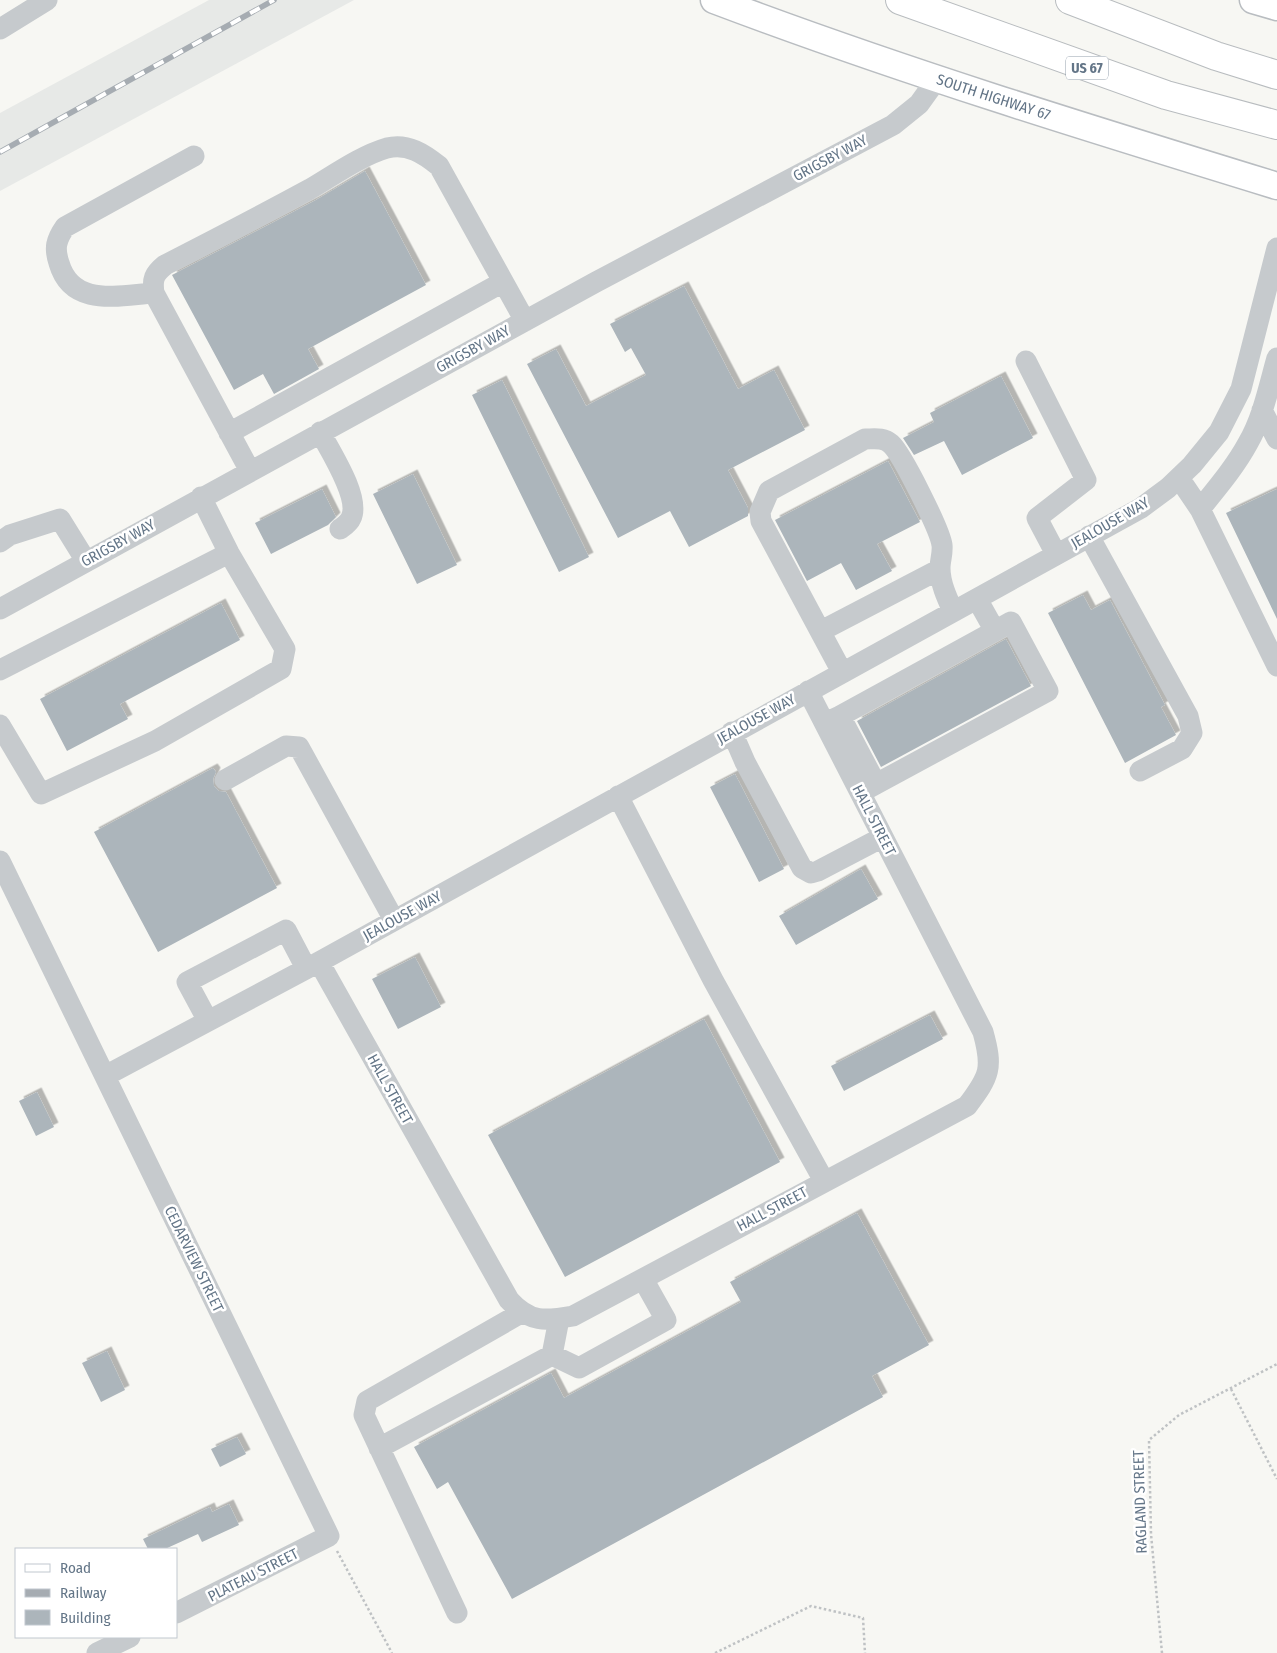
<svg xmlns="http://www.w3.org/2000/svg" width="1277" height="1653" font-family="'Fira Sans Condensed',sans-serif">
  <defs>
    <filter id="shadow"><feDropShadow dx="4.5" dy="-4.5" stdDeviation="0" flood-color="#0004"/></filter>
  </defs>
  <rect width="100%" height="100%" fill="#f7f7f3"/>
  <path fill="#e7e9e7" d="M209,0H354L0,191V113Z"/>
  <path fill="#acb5bb" filter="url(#shadow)" d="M365,171L426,285L308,349L319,369L274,394L263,374L234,390L172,275L316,200Z
    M684,286L738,389L774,370L805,430L728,470L748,508V516L689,547L670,511L618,538L527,364L556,349L586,406L646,375L631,348L625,352L610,324Z
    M1001,376L1033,438L962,475L944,441L914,455L903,438L934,422L930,413Z
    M502,380L589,557L559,572L472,395Z
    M888,461L920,522L877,544L892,571L856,590L841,563L807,581L775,520Z
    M413,474L457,565L417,584L373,494Z
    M322,489L336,517L328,525L271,554L255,523Z
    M1277,489V619L1226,513Z
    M1083,595L1091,610L1110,600L1165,705L1161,707L1176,735L1125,763L1048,613Z
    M221,603L240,640L120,704L128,719L67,751L40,699Z
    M1006,639L1031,686L881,767L857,721Z
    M213,768L216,772L213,779L214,786L219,791L226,792L277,888L158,952L94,832Z
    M735,774L784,869L759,882L710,787Z
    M861,869L878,899L796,945L779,916Z
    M415,957L441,1007L398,1029L372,979Z
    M930,1015L943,1039L844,1091L831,1066Z
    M704,1019L780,1162L565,1277L488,1135Z
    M37,1092L54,1127L36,1136L19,1101Z
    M857,1213L929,1345L872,1376L883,1397L512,1599L448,1482L437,1489L414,1447L551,1373L564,1398L741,1302L730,1282Z
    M107,1351L125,1390L101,1402L82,1363Z
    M237,1437L246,1454L220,1467L211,1449Z
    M229,1504L239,1525L202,1542L198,1534L165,1549H148L143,1539L210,1507L212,1512Z"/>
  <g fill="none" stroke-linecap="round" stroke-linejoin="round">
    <defs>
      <g id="major">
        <path id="s1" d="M714,0C899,70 1088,128 1277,186"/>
        <path d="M1253,0L1277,7"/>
      </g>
      <path id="highway" d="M900,0L1166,95L1277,125
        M1070,0L1216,56L1277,75"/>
    </defs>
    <use href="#major" stroke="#b9bdc1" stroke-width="29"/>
    <use href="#highway" stroke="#b8bcbf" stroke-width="30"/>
    <path stroke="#bfc2c4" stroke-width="2.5" stroke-dasharray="2.5 2.5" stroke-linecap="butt" d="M1231,1389L1277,1479
      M337,1551L392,1653
      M715,1653L811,1606L863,1618L865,1653
      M1162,1653L1151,1534L1149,1440L1179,1415L1277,1364"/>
    <path stroke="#c6cacd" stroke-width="21" d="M0,29L47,0
      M154,293C119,295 72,308 59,263C54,248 56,240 65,227L194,156
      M1026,361L1086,480L1037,518L1056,554
      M1262,410L1277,439
      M320,432C330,451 361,498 351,518C349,523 344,526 340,529
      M229,433L503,282
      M250,471L154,293C152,279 154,274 165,265C214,240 262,215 310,189C334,175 360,156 387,148C408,143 424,154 439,166L525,321
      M1179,478L1200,509C1217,488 1235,467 1248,443C1263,417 1269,386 1277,358
      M1200,509L1277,666
      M1089,536L1188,716L1192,733L1182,749L1140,771
      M0,542L10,535L60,519L86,561
      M0,609L596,282L893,125L919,104L937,79
      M821,631L940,569
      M0,670L229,553
      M842,672L761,521L760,512L769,491L865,439C874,439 883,437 891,444C902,454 940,530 942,545C943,553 940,561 940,568C940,583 947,598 953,611
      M840,716L995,631
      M827,722L840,716L876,784L865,790
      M0,725L41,794L155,741L281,669L285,649L229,553L201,497
      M732,732L745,762L802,868L811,873L818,871L883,837
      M225,780L286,746L299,747L394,920
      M876,784L1048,691L1011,622L995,631L977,599
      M618,796L713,980L824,1181
      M0,861L329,1536L176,1613
      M319,962L509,1300C530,1323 545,1321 573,1316L967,1106C990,1076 993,1068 983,1032L808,691
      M208,1021L187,982L286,930L306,968
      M105,1076L319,962L1141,508L1168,488L1192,465L1219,432L1241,389L1277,248
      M552,1355L579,1368L666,1320L643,1279
      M379,1448L552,1355L559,1319
      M457,1613L364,1415L367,1401L521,1313
      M97,1653L130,1637"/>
    <use href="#major" stroke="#fff" stroke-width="26"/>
    <use href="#highway" stroke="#fff" stroke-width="28"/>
    <defs>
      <path id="rail" d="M0,152L274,0"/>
    </defs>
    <use href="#rail" stroke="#a6acb2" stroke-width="5.5"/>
    <use href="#rail" stroke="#fff" stroke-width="4" stroke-dasharray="11" stroke-linecap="butt"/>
  </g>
  <g text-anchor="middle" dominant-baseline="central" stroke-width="5" stroke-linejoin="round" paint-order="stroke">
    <rect fill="#fff" stroke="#929eab" stroke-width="1" x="1066" y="56.5" width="42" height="23" rx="4"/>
    <g font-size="14" font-weight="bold" fill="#637587">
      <text x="1087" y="68">US 67</text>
    </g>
    <g font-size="15" fill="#637587" stroke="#fff">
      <text stroke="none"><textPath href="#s1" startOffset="296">SOUTH HIGHWAY 67</textPath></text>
      <text transform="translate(830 158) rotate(-28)">GRIGSBY WAY</text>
      <text transform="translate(473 349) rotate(-29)">GRIGSBY WAY</text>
      <text transform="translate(1110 523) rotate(-30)">JEALOUSE WAY</text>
      <text transform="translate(118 543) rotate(-29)">GRIGSBY WAY</text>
      <text transform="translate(756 719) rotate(-29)">JEALOUSE WAY</text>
      <text transform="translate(874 820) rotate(63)">HALL STREET</text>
      <text transform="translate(402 916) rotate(-29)">JEALOUSE WAY</text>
      <text transform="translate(390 1089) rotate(61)">HALL STREET</text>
      <text transform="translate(772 1209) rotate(-28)">HALL STREET</text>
      <text transform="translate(194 1259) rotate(64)">CEDARVIEW STREET</text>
      <text transform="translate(1140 1502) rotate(-92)">RAGLAND STREET</text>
      <text transform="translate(253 1575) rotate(-27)">PLATEAU STREET</text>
    </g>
  </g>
  <rect x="15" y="1548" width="162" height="90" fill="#ffffff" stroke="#c1c8cf"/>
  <rect x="25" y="1564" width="25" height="8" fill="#ffffff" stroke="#c1c8cf"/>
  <text x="60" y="1573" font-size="15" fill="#637587">Road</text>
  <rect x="25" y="1589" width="25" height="8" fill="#a6acb2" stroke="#c1c8cf"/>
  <text x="60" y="1598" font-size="15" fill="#637587">Railway</text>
  <rect x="25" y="1610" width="25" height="15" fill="#acb5bb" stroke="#c1c8cf"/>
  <text x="60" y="1623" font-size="15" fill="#637587">Building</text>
</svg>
